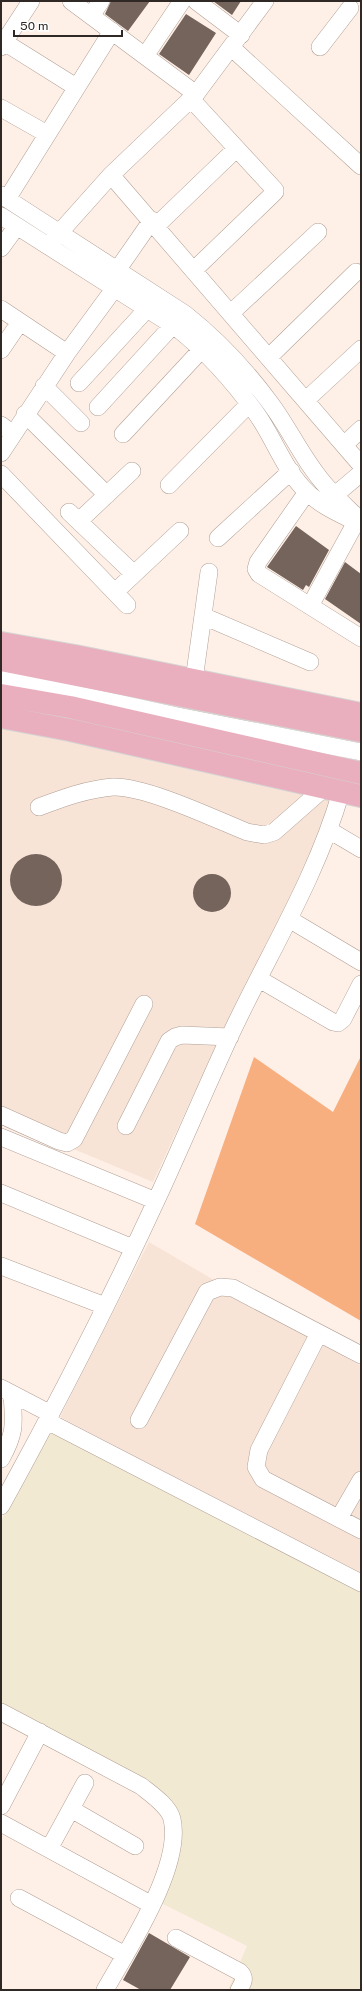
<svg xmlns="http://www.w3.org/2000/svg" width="362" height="1991" font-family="'Public Sans',sans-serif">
  <rect width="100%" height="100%" fill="#fff0e7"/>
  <path fill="#f2e9d3" d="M50,1429L361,1588V1990H228L247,1946L159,1902L176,1813L1,1704V1521Z"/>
  <path fill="#f8e3d7" d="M1,724L332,796L308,861L222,1033L153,1182L1,1119Z
    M149,1242L361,1366V1575L60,1417Z"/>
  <path fill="#f8af80" d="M361,1056V1321L195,1224L254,1057L333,1112Z"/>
  <path fill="#74645b" d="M111,1H150L128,31L105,14Z
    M213,1H241L232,15Z
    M186,14L216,33L189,75L159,54Z
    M296,526L329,550L309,587L306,585L303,590L267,567Z
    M345,562L361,574V624L325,599Z
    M10 880a26 26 0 1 1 52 0a26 26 0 1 1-52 0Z
    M193 893a19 19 0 1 1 38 0a19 19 0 1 1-38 0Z
    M149,1933L190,1957L170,1990H141L123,1980Z"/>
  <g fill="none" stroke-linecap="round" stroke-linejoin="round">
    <defs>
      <path id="minor" d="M71,1L196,94
        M196,1L241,35
        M91,16L101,1
        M4,42L76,87
        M1,47L31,1
        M320,47L350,8
        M232,48L361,166
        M145,56L182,1
        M191,99L275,190V192L194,270
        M1,108L47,134
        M111,175L361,465
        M1,195L185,314C218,340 246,370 271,404C291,431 304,462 327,487C337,499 350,510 361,521
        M7,199L112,31
        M1,216L177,328C207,352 233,381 256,413C274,438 284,470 307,492C320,505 338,513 354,521
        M157,225L236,149
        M52,241L111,175L196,94L265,1
        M1,248L17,226
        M111,279L152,220
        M1,309L67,353
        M231,313L318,232
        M1,350L20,322
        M269,357L356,272
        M79,383L147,309
        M44,386L81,423
        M306,400L361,349
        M98,407L173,325
        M25,414L107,495
        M1,425L13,434
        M123,434L202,349
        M344,445L361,429
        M1,453L67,353L114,289
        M1,474L127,605
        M169,485L249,404
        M307,492L258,562L256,569L259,574L361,638
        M335,495L361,473
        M69,512L134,574
        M79,521L132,471
        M218,538L291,471
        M115,592L180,531
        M310,606L356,522
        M203,616L310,662
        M1,678L178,716L361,752
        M194,680L209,572
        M39,807C63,798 87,789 113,787C146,786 215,819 247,832L264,835L274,832L324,788
        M329,830L361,849
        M289,919L361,962
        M259,979L333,1022L338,1023L343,1019L361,984
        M1,1115L59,1141L67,1143L74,1139L144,1004
        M126,1126L169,1041L175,1037L182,1035L230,1037
        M1,1137L156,1201
        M1,1193L133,1248
        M1,1266L105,1306
        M319,1333L259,1450L256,1467L263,1479L361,1530
        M1,1388L51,1414
        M139,1420L207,1292L220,1287L233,1288L361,1355
        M47,1421L361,1583
        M1,1459C16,1432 14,1424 12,1394
        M1,1506C56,1406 108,1305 156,1201C181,1147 204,1092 229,1038C267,956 316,879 341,792
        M339,1518L361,1480
        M1,1712L141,1786C151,1794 169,1806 172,1819C183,1866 128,1949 105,1990
        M1,1806L40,1732
        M71,1809L135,1846
        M1,1823L152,1905
        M49,1849L85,1783
        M19,1898L125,1955
        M176,1938L240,1972C246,1978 243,1983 239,1990"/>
      <path id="major" d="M1,643L75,656L361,714
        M1,660L361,731
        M1,695L70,707L361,773
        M1,717L70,730L361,796"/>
    </defs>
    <use href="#minor" stroke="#b1a095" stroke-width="18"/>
    <use href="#major" stroke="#d5d4d3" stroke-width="24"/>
    <use href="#minor" stroke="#fff" stroke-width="17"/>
    <use href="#major" stroke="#e9afbf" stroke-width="22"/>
  </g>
  <rect width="362" height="1991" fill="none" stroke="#2f2824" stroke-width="4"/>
  <path d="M14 30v6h108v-6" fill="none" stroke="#2f2824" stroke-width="2"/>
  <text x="20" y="30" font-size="12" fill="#2f2824" stroke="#ffffff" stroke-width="3" paint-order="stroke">50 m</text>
</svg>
